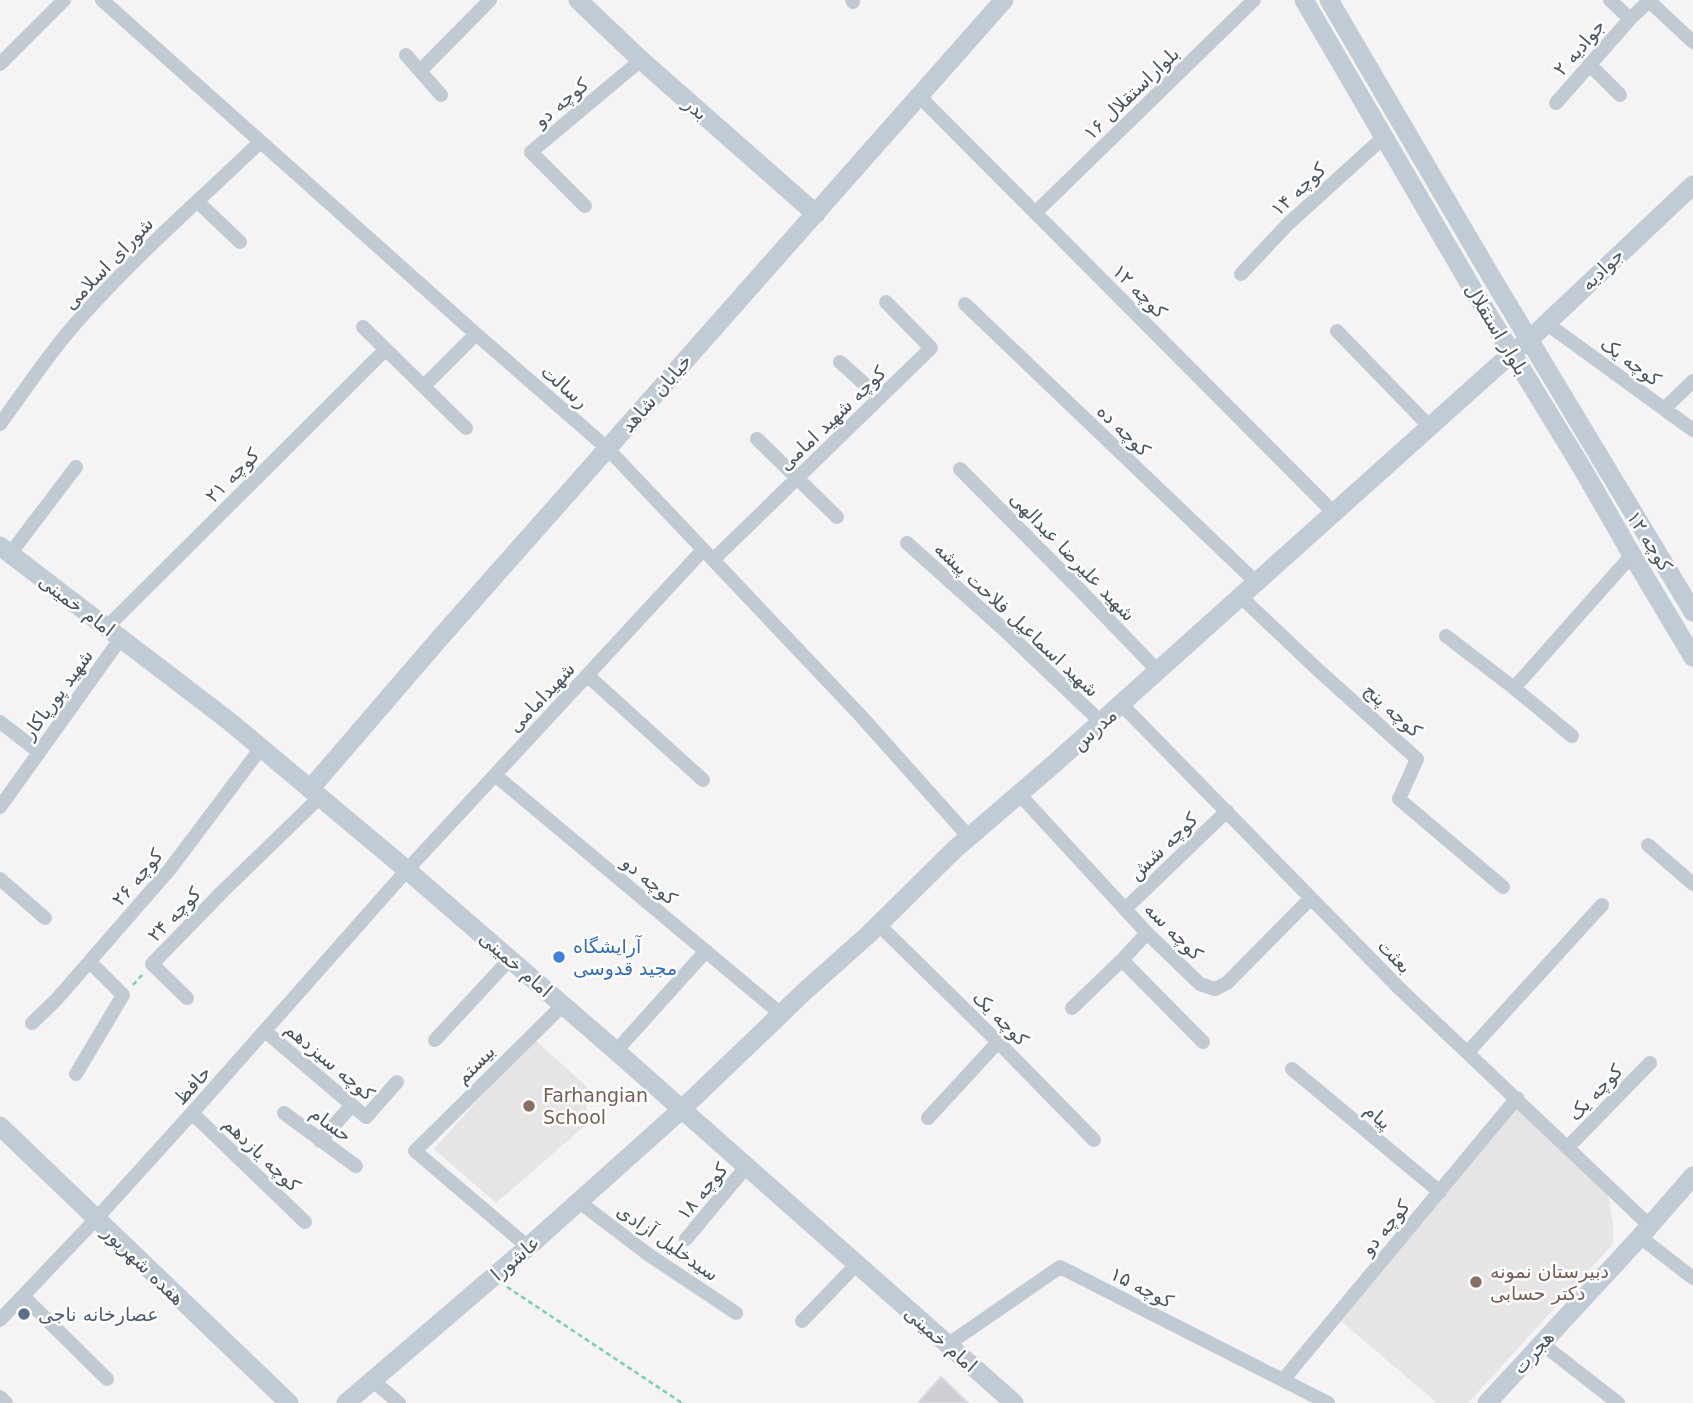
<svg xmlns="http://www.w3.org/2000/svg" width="1693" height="1403" font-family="'DejaVu Sans',Vazirmatn,sans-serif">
  <rect width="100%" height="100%" fill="#f5f3f3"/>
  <path fill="#e6e4e5" d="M533,1038L587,1087L586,1125L496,1203L434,1149Z
    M1519,1107L1608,1195L1613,1223V1244L1468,1403H1437L1341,1321Z"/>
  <path fill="#cdcfd5" stroke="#d7d9de" stroke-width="2" d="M941,1377L968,1403H918Z"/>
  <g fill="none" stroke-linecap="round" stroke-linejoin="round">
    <path stroke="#7ad0a6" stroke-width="2.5" stroke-dasharray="5 3.5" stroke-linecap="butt" d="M133,985L143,974
      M507,1287L682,1403"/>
    <path stroke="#c1cad2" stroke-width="14" d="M102,0L476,334L607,448L860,715L969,837
      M852,0L853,2
      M1610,0L1630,19
      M406,55L441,95
      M0,64L64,0
      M1589,64L1620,95
      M420,71L490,0
      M919,96L1334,513
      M1556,103L1630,19L1649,1L1693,42
      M198,202L240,242
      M585,206L531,152L641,60
      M1035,213L1254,0
      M1241,274L1288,224L1385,136
      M965,304L1257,583
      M1546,323L1693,430
      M363,327L466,428
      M1337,331L1430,427
      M840,362L880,398
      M424,386L476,334
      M1664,409L1693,381
      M0,424C23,393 45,359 70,330C128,262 196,204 260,142
      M757,439L837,517
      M960,469L1079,589L1158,671
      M907,543L1001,627L1101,722
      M10,554L76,467
      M713,560L931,348L886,302
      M1241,597L1317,669L1417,759L1399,799L1503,887
      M107,627L385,350
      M1446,636L1514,688L1572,736
      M587,675L703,780
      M1514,688L1632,555
      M1121,704L1400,989L1650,1226
      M0,722L39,752
      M495,775L781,1014
      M1019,794L1147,933L1200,984L1215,989L1227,983L1311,898
      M0,807L121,638
      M1648,845L1693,884
      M0,879L45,918
      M1125,909L1227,811
      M879,925L998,1042L1094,1140
      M1122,960L1203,1042
      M187,998L152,964L222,892L320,797
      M1072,1008L1122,960L1147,933
      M32,1023L56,1000L170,869L261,748
      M265,1031L366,1117L397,1082
      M435,1040L510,959
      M616,1051L706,951
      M1468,1052L1602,905
      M1292,1069L1440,1192
      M76,1074L123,995L90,962
      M192,1113L305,1222
      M284,1113L356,1166
      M928,1118L998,1042
      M320,1141L352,1105
      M1568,1147L1650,1063
      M578,1201L649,1255L736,1313
      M1640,1237L1693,1278
      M686,1239L746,1167
      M528,1247L415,1151L563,1005
      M23,1296L107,1379
      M0,1320L96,1219L192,1113L407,870L703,550
      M802,1321L856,1265
      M1541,1343L1618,1403
      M947,1345L1060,1267L1328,1403
      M372,1380L399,1403
      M1283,1380L1517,1098
      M0,1397L6,1403"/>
    <path stroke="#c1cbd6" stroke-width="19" d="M578,0L641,60L816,214
      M1304,0L1472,288L1582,468L1632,555L1693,657
      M1329,0L1492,278L1693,612
      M0,546L229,721L407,870L616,1051L1014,1403
      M310,789L439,639L1004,0
      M0,1126L289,1403
      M346,1403L528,1247L681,1110L805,991L869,934L954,850L1055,763L1512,353L1530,339L1693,185
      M1487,1403L1640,1237L1693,1176"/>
  </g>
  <circle fill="#3f7fe0" stroke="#fff" stroke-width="2.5" cx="559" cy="957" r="7"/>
  <g fill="#8d6e63" stroke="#fff" stroke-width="2.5">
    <circle cx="529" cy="1106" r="7"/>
    <circle cx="1476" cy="1282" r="7"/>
  </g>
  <circle fill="#5c6f8a" stroke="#fff" stroke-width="2.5" cx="24" cy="1314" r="7"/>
  <g text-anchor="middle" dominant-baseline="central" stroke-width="5" stroke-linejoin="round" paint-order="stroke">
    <g font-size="19" fill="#4a5661" stroke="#fff">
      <text transform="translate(1579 47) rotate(-49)">جوادیه ۲</text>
      <text transform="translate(1131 93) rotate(-44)">بلواراستقلال ۱۶</text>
      <text transform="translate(561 102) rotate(-40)">کوچه دو</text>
      <text transform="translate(696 108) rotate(41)">بدر</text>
      <text transform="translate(1298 189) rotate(-43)">کوچه ۱۴</text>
      <text transform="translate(108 263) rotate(-46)">شورای اسلامی</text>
      <text transform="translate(1602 269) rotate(-44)">جوادیه</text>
      <text transform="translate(1140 291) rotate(45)">کوچه ۱۲</text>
      <text transform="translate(1497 329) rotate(59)">بلوار استقلال</text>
      <text transform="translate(1631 361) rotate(36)">کوچه یک</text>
      <text transform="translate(565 386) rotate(41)">رسالت</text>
      <text transform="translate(656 393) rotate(-49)">خیابان شاهد</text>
      <text transform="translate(832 418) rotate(-44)">کوچه شهید امامی</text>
      <text transform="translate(1124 430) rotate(44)">کوچه ده</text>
      <text transform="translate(232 475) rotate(-45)">کوچه ۲۱</text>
      <text transform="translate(1650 541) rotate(58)">کوچه ۱۲</text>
      <text transform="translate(1073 556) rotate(46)">شهید علیرضا عبدالهی</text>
      <text transform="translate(77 605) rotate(37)">امام خمینی</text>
      <text transform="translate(1017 619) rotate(43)">شهید اسماعیل فلاحت پیشه</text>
      <text transform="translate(57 694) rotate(-54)">شهید پورپاکار</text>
      <text transform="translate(541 697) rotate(-47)">شهیدامامی</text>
      <text transform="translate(1393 710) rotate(42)">کوچه پنج</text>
      <text transform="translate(1094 729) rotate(-42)">مدرس</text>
      <text transform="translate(1163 846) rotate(-44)">کوچه شش</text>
      <text transform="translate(137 877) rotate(-50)">کوچه ۲۶</text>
      <text transform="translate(650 880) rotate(40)">کوچه دو</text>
      <text transform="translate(174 914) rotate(-46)">کوچه ۲۴</text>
      <text transform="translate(1174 931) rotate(45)">کوچه سه</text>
      <text transform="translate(1395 956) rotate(46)">بعثت</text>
      <text transform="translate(516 964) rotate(41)">امام خمینی</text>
      <text transform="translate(1001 1018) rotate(45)">کوچه یک</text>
      <text transform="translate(330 1061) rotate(40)">کوچه سیزدهم</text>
      <text transform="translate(475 1064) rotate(-45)">بیستم</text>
      <text transform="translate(192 1085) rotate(-48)">حافظ</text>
      <text transform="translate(1595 1092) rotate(-46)">کوچه یک</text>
      <text transform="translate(1378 1116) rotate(40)">پیام</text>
      <text transform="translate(331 1124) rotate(36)">حسام</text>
      <text transform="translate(262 1154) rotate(44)">کوچه یازدهم</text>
      <text transform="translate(702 1191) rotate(-50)">کوچه ۱۸</text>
      <text transform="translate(1385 1227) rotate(-50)">کوچه دو</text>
      <text transform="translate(668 1242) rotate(35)">سیدخلیل آزادی</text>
      <text transform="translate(515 1258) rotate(-41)">عاشورا</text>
      <text transform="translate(144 1265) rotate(44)">هفده شهریور</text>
      <text transform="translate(1142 1287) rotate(27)">کوچه ۱۵</text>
      <text transform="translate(941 1339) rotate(41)">امام خمینی</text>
      <text transform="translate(1533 1352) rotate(-48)">هجرت</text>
    </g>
    <g font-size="19" fill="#366cbe" stroke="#fff" text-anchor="start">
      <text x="573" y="946">آرایشگاه<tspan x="573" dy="22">مجید قدوسی</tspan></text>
    </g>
    <g font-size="19" fill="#785e54" stroke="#fff" text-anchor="start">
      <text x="543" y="1095">Farhangian<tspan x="543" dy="22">School</tspan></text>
      <text x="1490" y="1271">دبیرستان نمونه<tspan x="1490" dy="22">دکتر حسابی</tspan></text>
    </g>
    <g font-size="19" fill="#4e5e75" stroke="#fff" text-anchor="start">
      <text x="38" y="1314">عصارخانه ناجی</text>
    </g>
  </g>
</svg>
